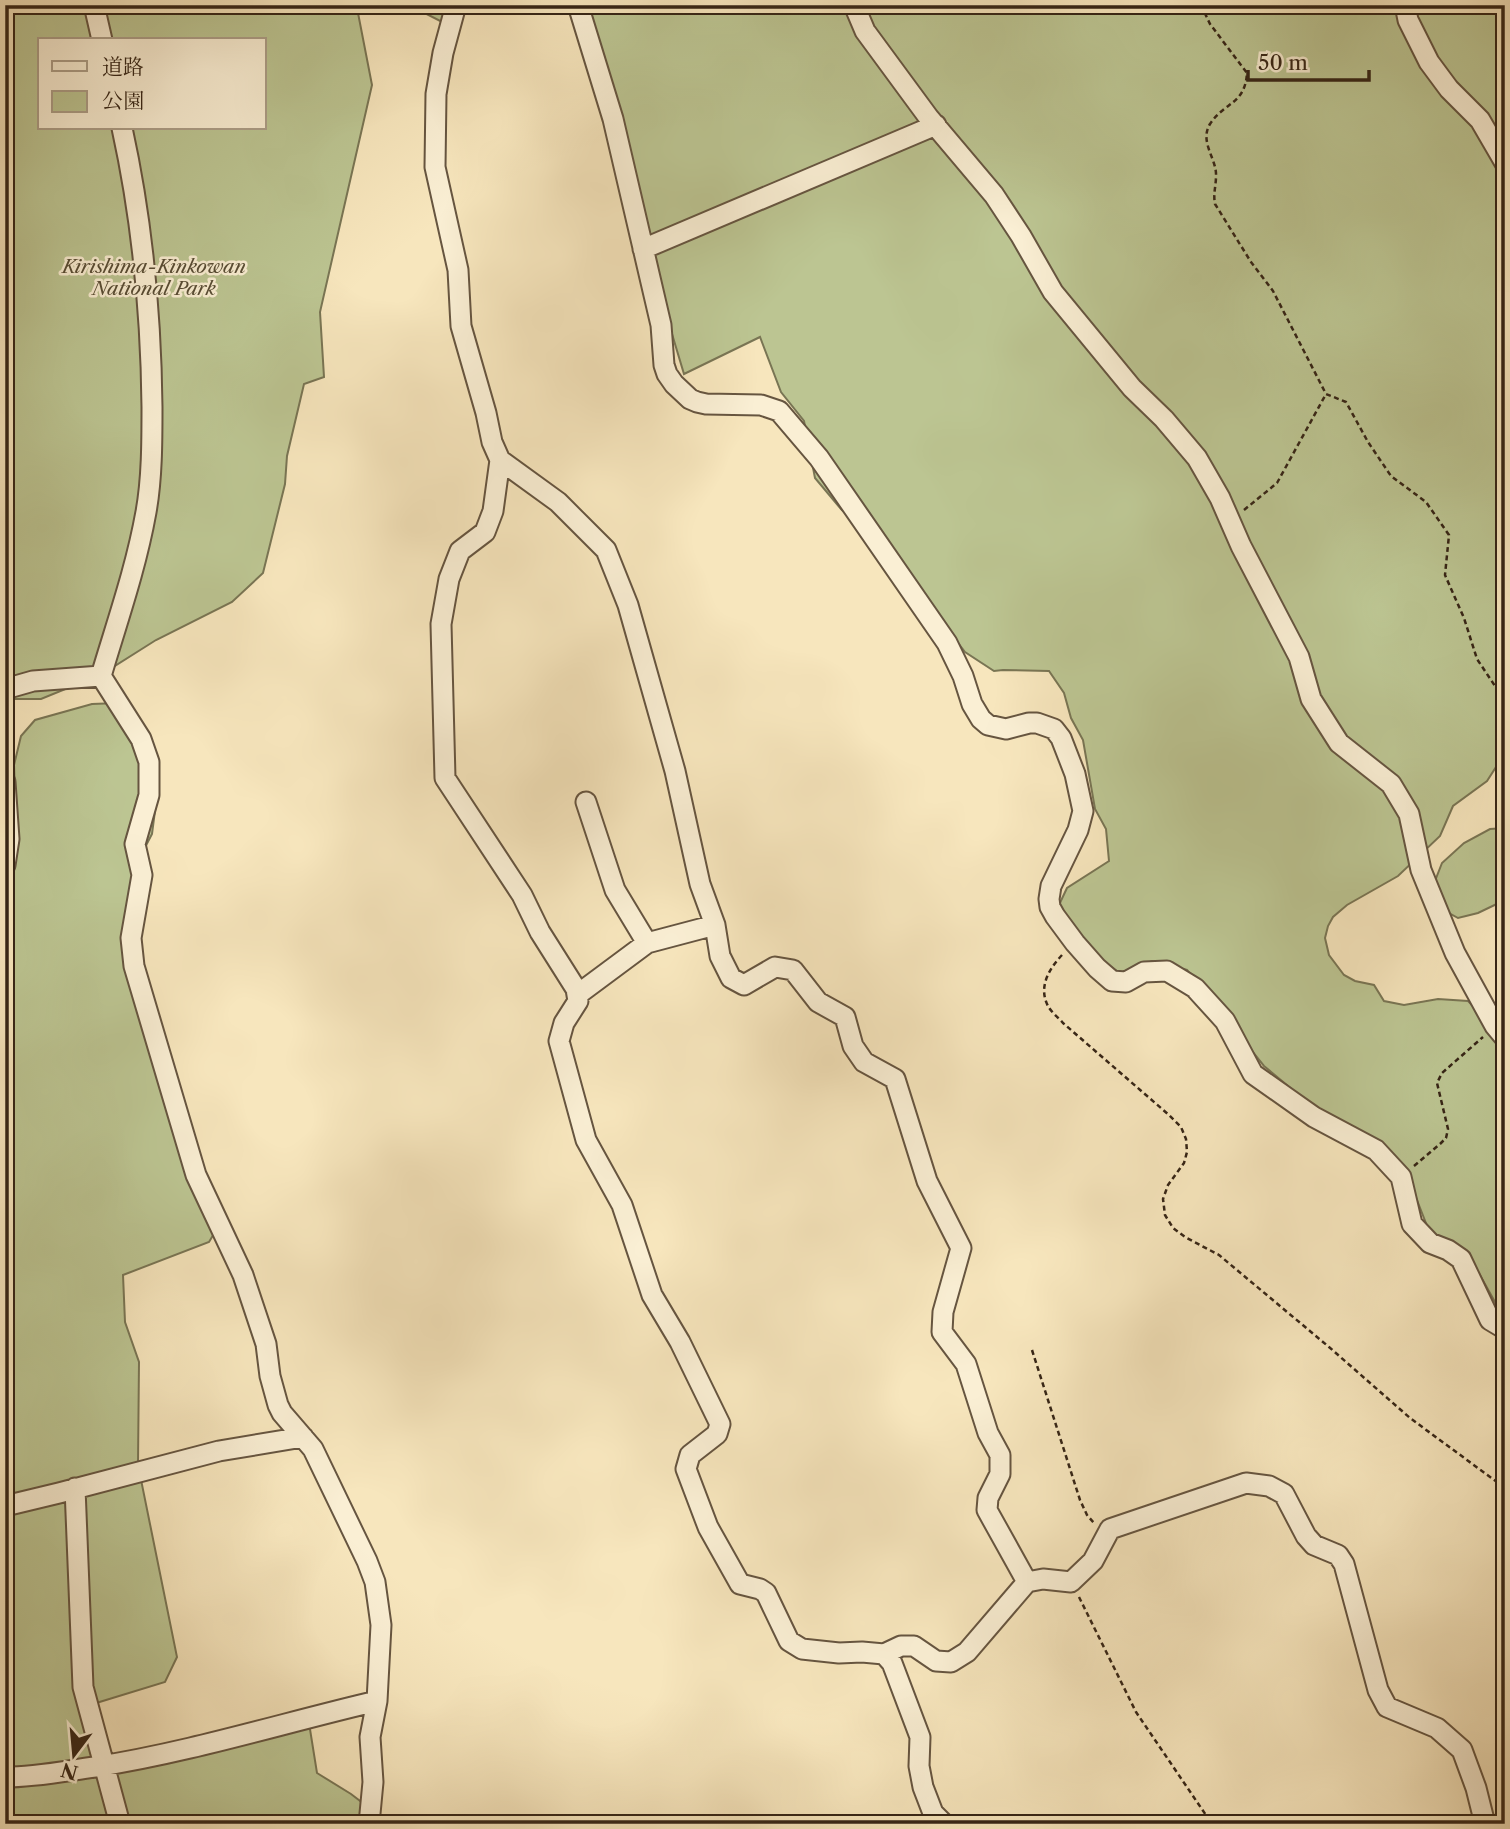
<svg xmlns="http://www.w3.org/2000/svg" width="1510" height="1829" font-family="'Libre Caslon Text','Noto Serif JP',serif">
  <rect width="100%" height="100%" fill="#f7e6bd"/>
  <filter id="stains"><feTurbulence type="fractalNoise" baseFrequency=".00286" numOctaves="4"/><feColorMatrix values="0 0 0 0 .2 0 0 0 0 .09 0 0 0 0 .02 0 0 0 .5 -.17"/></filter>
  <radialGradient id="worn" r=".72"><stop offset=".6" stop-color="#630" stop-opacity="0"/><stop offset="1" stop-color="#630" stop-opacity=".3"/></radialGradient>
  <path fill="#bcc592" stroke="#797554" stroke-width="2" fill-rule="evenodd" d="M5,5H364L358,13L372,85L320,312L324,377L304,384L287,456L285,484L263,573L232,602L156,640L102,674L41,699H5ZM40,40H264V128H40Z
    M409,5H461L446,24Z
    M568,5H1505V753L1487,781L1453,806L1440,836L1398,876L1347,905L1333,917L1328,926L1325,938L1329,955L1344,975L1355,981L1374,985L1384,1001L1404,1005L1438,999L1468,1001L1484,1017L1501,1021L1505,1018V1320L1466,1250L1431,1236L1404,1167L1323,1115L1264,1066L1187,970L1152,961L1120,973L1088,951L1058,907L1067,888L1109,861L1106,829L1095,809L1083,740L1071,718L1064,693L1049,671L1003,670L994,671L965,652L899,565L841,509L815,478L804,421L781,392L760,337L684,374L640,227L575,19Z
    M118,703L156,803L152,834L139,859L135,961L215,1232L209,1242L123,1275L125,1322L139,1362L138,1465L177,1657L165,1682L80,1708L100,1772L309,1723L317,1773L351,1794L364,1804L361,1824L5,1823V899L13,869L16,819L14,765L21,736L35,720L92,704Z
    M1505,828V900L1478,913L1458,918L1449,913L1435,881L1442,863L1464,843L1490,829Z"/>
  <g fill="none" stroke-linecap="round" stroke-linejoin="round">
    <defs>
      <path id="minor" d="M94,5L102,40
        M456,5L443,53L436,94L435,167L458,270L461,326L486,413L492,442L500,460L493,511L485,532L460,551L449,579L441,624L445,778L522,895L540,932L576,989L578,1001L564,1023L559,1041L586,1140L622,1205L652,1295L680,1342L720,1424L717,1434L690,1455L686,1469L708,1527L740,1584L760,1589L766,1593L789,1641L802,1649L839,1653L862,1652L884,1654L901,1646H914L936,1661L951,1662L967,1652L1027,1582L1043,1579L1071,1582L1093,1561L1110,1529L1246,1483L1269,1486L1284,1494L1306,1536L1314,1545L1338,1555L1344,1564L1378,1690L1387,1707L1437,1728L1462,1750L1476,1788L1485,1824
        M578,5L613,119L661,325L664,365L667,374L674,384L690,399L697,402L706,404L761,405L779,411L819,458L947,643L963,676L972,704L981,719L988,725L1006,729L1029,723H1037L1054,729L1061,738L1075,774L1083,811L1078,830L1051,886L1049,899L1050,907L1055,916L1075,943L1097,968L1112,981L1126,982L1144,972L1167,971L1195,988L1225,1021L1253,1074L1314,1117L1376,1150L1401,1177L1412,1224L1430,1243L1448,1250L1461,1259L1490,1320L1505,1329
        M854,5L865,31L929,118L994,195L1021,236L1053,292L1132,388L1164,419L1197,458L1220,498L1241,546L1299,657L1311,699L1339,743L1391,784L1409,814L1421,870L1455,953L1495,1026L1505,1038
        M1405,5L1408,20L1429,62L1449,89L1480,120L1505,163
        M122,128C142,219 151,313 152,407C152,441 152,479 146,512C136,568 117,622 101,676L141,739L149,762V795L135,844L142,875L131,938L134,966L196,1175L243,1275L266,1344L270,1376L278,1405L282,1413L313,1449L367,1561L375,1582L381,1625L377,1701L370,1737L373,1782L369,1824
        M643,249L936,125
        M500,460L558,502L606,550L628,605L675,771L700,884L715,925L720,956L731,978L744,985L775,967L793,970L818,1002L845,1017L853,1046L864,1062L895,1079L927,1181L961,1248L943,1312L942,1332L966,1364L988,1433L1000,1455V1474L988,1498L987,1510L1027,1582
        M5,689L33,681L101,676
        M5,782L9,839L5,865
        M586,802L615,890L647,943
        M577,995L647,943L715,925
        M75,1488L83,1687L120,1824
        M5,1506L59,1493L219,1451L303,1437
        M884,1654L892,1663L920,1737L919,1766L923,1787L933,1813L944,1824
        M5,1777C36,1777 65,1771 95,1767C191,1752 283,1723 377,1701"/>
    </defs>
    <use href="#minor" stroke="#665540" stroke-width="23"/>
    <path stroke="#362516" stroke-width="2.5" stroke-dasharray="5 3.5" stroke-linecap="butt" d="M1201,5L1210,24L1247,73C1245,105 1224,102 1210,124C1199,142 1217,159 1216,176C1216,186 1213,194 1215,204L1251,262L1273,291L1326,394L1346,402L1368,442L1391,476L1426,502L1449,535L1445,575L1464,618L1477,659L1505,701
      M1244,510L1277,483L1326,394
      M1505,758L1501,767L1505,777
      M1062,955C1049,969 1038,987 1048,1006C1051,1012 1059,1018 1063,1023L1169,1115L1181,1127L1186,1139L1187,1152L1184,1163L1168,1185L1163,1199L1165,1215L1173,1228L1185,1237L1219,1255L1329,1347L1410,1418L1505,1488
      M1414,1166L1440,1144L1446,1138L1448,1129L1437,1083L1442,1073L1483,1037
      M1032,1350L1080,1500L1087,1515L1094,1523
      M1079,1597L1136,1712L1212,1824"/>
    <use href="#minor" stroke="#faefd4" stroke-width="19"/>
  </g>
  <g text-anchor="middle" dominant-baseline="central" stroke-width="5" stroke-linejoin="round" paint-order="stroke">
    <g font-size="19" font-style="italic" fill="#584d35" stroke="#faefd4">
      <text x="154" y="266">Kirishima-Kinkowan<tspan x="154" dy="22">National Park</tspan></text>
    </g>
  </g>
  <rect width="1510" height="1829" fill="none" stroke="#f7e6bd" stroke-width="28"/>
  <rect x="7" y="7" width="1496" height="1815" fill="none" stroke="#362516" stroke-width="3.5"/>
  <rect x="14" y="14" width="1482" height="1801" fill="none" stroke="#362516" stroke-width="2"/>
  <rect x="38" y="38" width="228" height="91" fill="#faefd4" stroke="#ac9e88" stroke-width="2"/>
  <rect x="52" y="61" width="35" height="10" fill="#faefd4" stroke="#ac9e88" stroke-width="2"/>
  <text x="102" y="74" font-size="21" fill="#362516">道路</text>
  <rect x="52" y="91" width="35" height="21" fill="#bcc592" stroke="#ac9e88" stroke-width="2"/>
  <text x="102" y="108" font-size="21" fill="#362516">公園</text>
  <g transform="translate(74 1755) rotate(196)" stroke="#faefd4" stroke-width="5" paint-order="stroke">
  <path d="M0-5L12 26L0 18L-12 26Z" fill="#362516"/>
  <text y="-10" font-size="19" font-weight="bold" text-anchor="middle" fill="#362516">N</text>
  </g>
  <path d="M1248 70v10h121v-10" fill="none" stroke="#362516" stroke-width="3.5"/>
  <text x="1258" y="70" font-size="21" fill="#362516" stroke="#faefd4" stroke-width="5" paint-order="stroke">50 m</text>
  <rect width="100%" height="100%" filter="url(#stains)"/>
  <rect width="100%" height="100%" fill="url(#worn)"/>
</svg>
